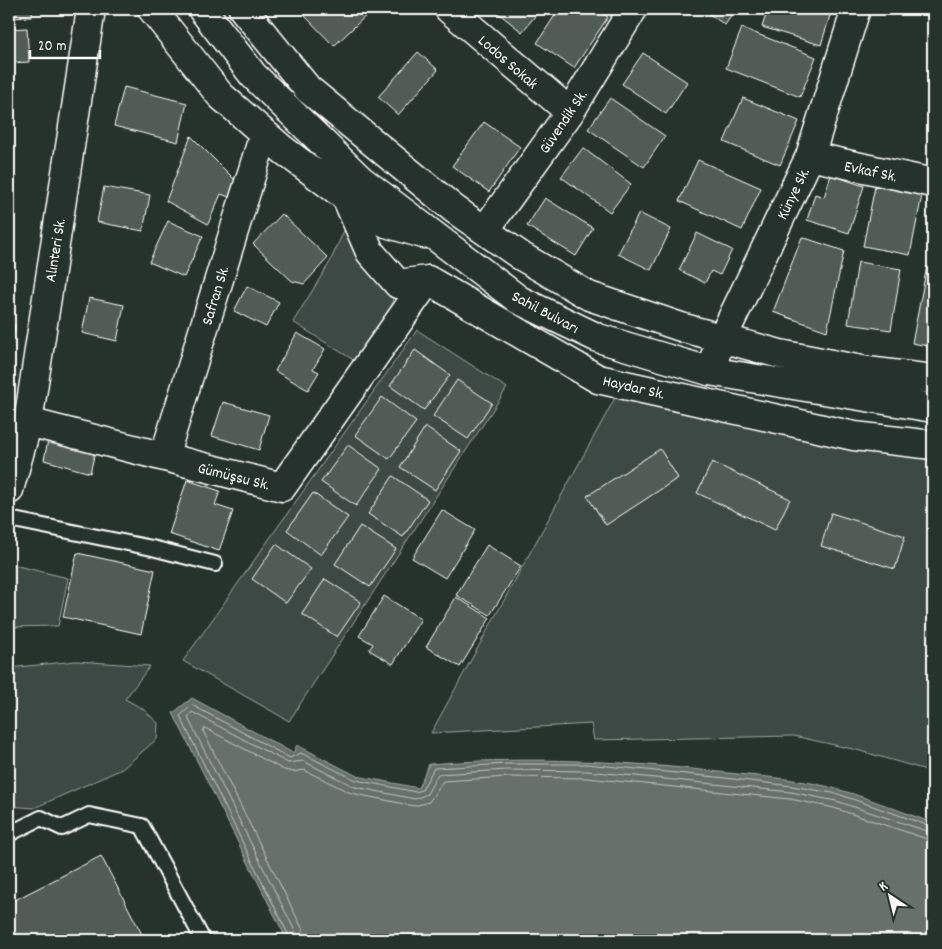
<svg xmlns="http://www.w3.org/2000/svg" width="942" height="949" viewBox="0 0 942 949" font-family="Dekko,sans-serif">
<rect width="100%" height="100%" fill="#26332d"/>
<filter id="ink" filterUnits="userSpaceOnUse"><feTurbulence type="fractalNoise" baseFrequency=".02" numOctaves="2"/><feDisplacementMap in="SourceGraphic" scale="10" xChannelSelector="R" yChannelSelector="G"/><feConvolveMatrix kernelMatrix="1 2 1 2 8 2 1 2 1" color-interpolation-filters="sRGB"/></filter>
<g filter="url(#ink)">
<path fill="#3e4944" stroke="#9ea4a2" d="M346,226L393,298L391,311L355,361L293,322L330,262Z
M417,330L507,388L289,721L183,661Z
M615,398L846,448L933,460V772L857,750L794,736L594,740L591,724L431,733Z
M9,564L68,578L58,626L9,627Z
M76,661L150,666L125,699L143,709L158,723L157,739L122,769L34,808L9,806V668Z"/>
<path fill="#67706c" stroke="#a4a9a7" d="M192,698L293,753L297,745L357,776L418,788L429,764C531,756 627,761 728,773C765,777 804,779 840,790C872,799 902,812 933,823V940H287L173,713Z"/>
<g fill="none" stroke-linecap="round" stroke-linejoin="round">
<path stroke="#c2c6c4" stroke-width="1" d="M291,940L180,716L192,705L290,758L301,753L356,780L416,792L422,790L434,768L508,764H587L716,777L792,786L838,794L933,827
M297,940L296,933L188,718L192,712L288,763L303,761L355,787L415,799L427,794L438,774L508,770L587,771L791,792L836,801L933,833
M305,940L303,930L203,731L205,728L284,770L293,772L304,770L351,793L414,806L429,802L443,781L508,777L587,778L790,799L834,808L933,841"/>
</g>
<path fill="#515c57" stroke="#fff" d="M9,9H32V17L9,18Z
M312,9H373L334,46L305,16Z
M493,9H541L522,32Z
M559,9H595L608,17L574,68L537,43Z
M702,9H736L725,25Z
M768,9H832L821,45L762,27Z
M27,28L29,62L9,63V29Z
M742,28L816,57L800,97L726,68Z
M418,52L438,70L398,115L378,97Z
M643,53L687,82L666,114L622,84Z
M124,87L187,103L178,142L114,126Z
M610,98L665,136L644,167L588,129Z
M743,98L799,121L780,165L724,142Z
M484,122L520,147L489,192L452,166Z
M191,136L237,182L229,197L221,194L208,224L166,201Z
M583,148L631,184L610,212L561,177Z
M698,160L761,188L742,230L679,201Z
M831,175L864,186L849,233L807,220L815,194L824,197Z
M875,186L922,195L910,255L863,246Z
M104,187L150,195L143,231L97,222Z
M545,198L593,228L576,256L527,226Z
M639,213L671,229L651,270L618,254Z
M282,214L328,258L304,284L292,281L253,244Z
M168,221L203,236L184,277L149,262Z
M9,223H12L9,252Z
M697,233L732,250L720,275L711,271L705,283L679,270Z
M802,237L844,251L827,331L773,312Z
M858,262L901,269L891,330L848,324Z
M927,266L933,267V347L912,343Z
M247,286L279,302L266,327L234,311Z
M89,298L124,305L117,341L82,333Z
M9,324L15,325L9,364Z
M297,333L325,349L313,369L319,372L308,390L275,371Z
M415,350L450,375L424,410L390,386Z
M457,380L492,403L468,439L433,416Z
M382,397L416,422L389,459L355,435Z
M223,402L269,415L259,450L212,436Z
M425,427L461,451L435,490L400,467Z
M48,440L95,452L90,473L44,460Z
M348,445L382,469L356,506L321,482Z
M660,449L678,478L606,525L587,496Z
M712,462L790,499L775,530L697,493Z
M393,476L428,500L403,537L368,514Z
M187,480L220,491L215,505L233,511L219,551L169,534Z
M313,493L348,517L321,555L287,530Z
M442,510L475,530L445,578L412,558Z
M831,513L905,536L895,569L821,546Z
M360,526L396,549L370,587L335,564Z
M276,544L311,569L286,603L252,579Z
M487,545L521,566L490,615L456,595Z
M77,553L155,570L141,634L63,617Z
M325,579L361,602L337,637L302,614Z
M384,596L421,619L393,664L369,650L373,644L359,636Z
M456,597L490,618L460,667L426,647Z
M101,856L145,940H9V903Z"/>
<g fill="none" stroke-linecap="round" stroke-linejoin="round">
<defs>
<path id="lane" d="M9,519L152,548L215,564
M9,834L41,818L62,828L89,815L142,826L203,940"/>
<path id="street" d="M449,9L570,112
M810,156L933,183
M346,197L370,252L398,284L428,280L598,379L854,436L933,445
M485,230L570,112L633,9
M709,371L722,339L810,156L856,9
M28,422L282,487L428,280
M164,457L264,134
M9,490L28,422L91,9"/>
<path id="highway" d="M152,9L220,95L282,149L350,200L386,223L423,234
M202,9L253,75L361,180L519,300L598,338L709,371L933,408
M243,9L308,89L454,209L521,256L589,296L684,328L780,354L867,371L933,379"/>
</defs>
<use href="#lane" stroke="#fff" stroke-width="18"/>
<use href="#street" stroke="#fff" stroke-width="31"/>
<use href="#highway" stroke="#fff" stroke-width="31"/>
<use href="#lane" stroke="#26332d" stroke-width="14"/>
<use href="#street" stroke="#26332d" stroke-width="28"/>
<use href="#highway" stroke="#26332d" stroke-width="28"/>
</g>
</g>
<g text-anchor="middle" stroke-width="5" stroke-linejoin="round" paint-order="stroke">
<g font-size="16" fill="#fff" stroke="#26332d">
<text transform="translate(509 61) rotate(41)" y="6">Lodos Sokak</text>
<text transform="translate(562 121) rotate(-56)" y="6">Güvendik Sk.</text>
<text transform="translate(871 170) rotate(12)" y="6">Evkaf Sk.</text>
<text transform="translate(792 193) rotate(-64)" y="6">Künye Sk.</text>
<text transform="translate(54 250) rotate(-81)" y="6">Alınteri Sk.</text>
<text transform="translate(214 295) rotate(-73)" y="6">Safran Sk.</text>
<text transform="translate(546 311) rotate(28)" y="6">Sahil Bulvarı</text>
<text transform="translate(634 386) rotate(13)" y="6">Haydar Sk.</text>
<text transform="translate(234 475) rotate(14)" y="6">Gümüşsu Sk.</text>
</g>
</g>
<rect width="942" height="949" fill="none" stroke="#26332d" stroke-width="30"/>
<rect x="15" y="15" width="912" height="919" fill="none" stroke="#fff" stroke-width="2" filter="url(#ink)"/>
<g transform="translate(890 896) rotate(325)" stroke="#26332d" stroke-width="4" paint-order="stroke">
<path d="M0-4L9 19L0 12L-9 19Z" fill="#ffffff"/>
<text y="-8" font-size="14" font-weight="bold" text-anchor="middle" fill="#ffffff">K</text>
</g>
<path d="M30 50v8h70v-8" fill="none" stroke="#ffffff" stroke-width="2.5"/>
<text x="38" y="50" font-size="15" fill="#ffffff" stroke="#26332d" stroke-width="4" paint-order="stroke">20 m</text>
</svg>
